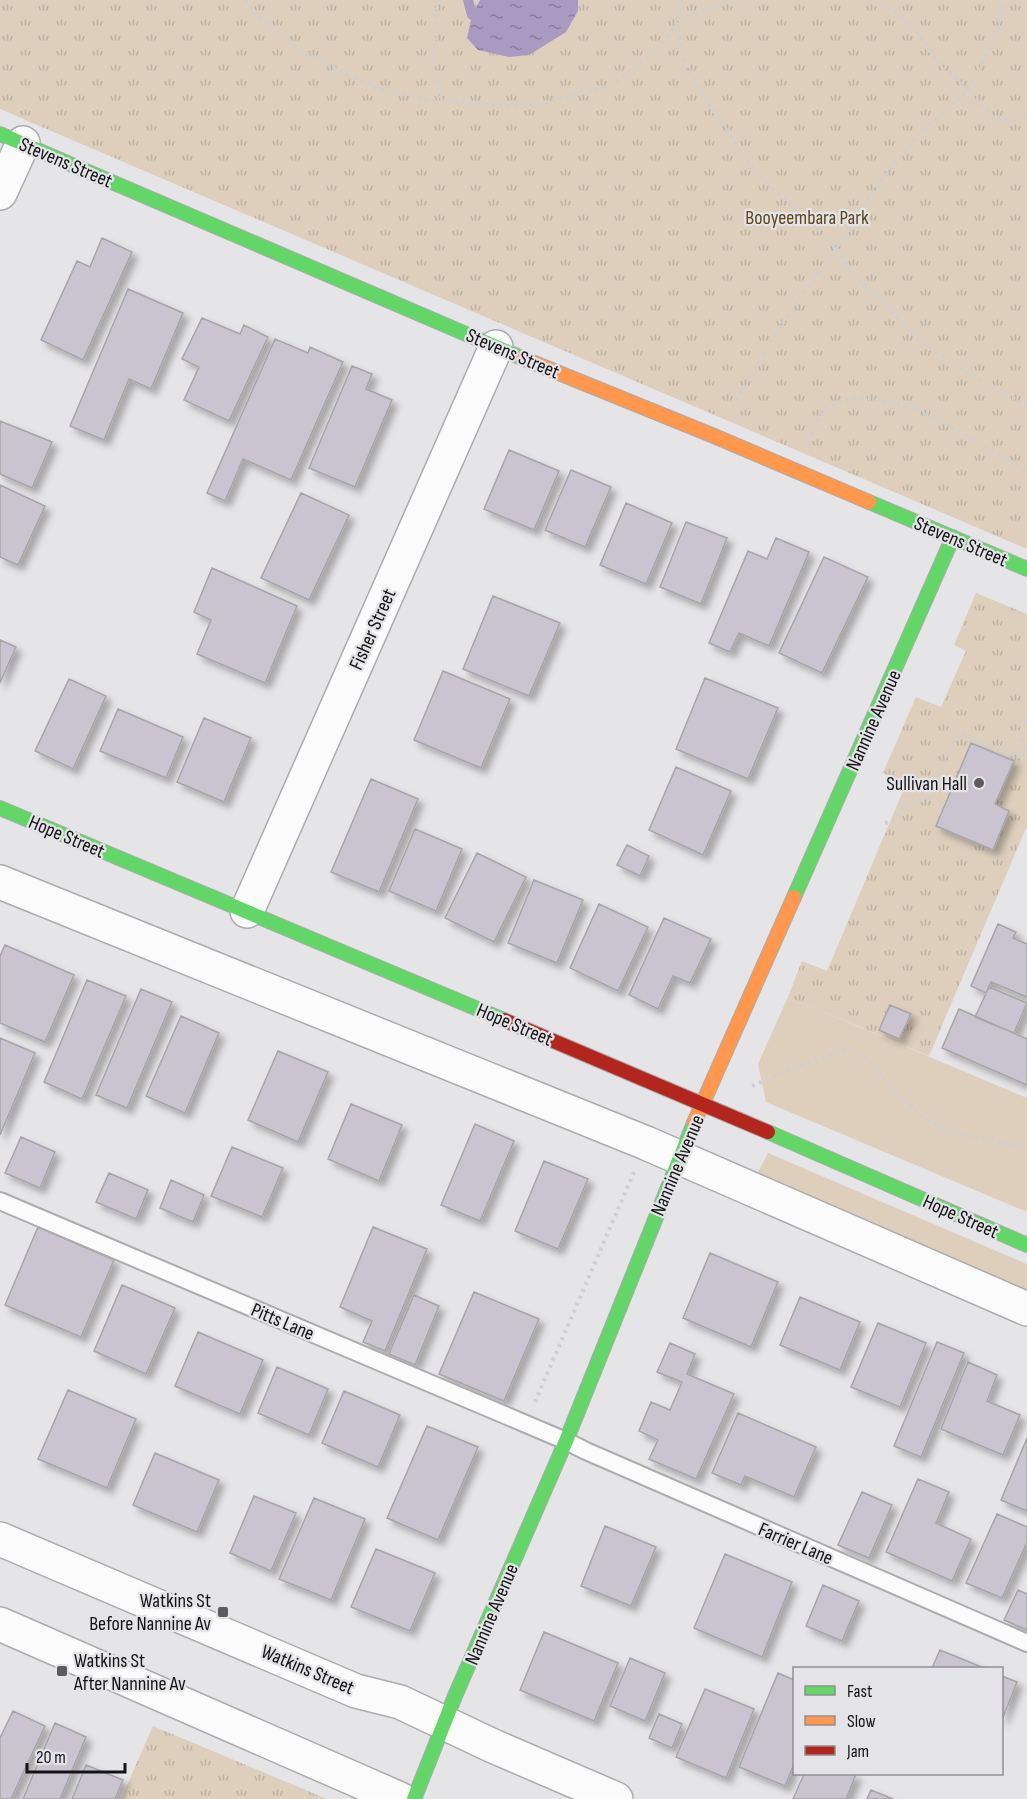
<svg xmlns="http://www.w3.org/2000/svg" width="1027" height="1799" viewBox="0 0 1027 1799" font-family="'Sofia Sans Condensed',sans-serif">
<defs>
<pattern id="park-tufts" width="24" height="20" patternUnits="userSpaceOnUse" patternTransform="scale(1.5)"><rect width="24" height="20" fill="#ddcfbc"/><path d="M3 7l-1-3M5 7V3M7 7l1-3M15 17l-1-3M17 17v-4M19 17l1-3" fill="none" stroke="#bdb1a1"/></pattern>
<pattern id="water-ripples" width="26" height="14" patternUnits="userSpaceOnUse" patternTransform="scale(1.5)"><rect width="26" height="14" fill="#aa9ac1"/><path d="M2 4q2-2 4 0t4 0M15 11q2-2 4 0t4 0" fill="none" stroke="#897c9c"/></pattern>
<filter id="shadow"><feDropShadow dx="5.5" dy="5.5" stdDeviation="3" flood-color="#0004"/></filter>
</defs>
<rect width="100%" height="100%" fill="#e5e4e6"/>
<path fill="#ddcfbc" d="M788,997L1027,1098V1212L766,1102L758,1064Z
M768,1153L1027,1264V1307L753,1182Z"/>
<path fill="url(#park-tufts)" d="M0,0H1027V549L0,109Z
M976,593L1027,614V826L929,1056L788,997L802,961L827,971L906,784L883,773L916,697L941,707L966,651L954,645Z
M153,1726L327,1799H121Z"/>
<path fill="url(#water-ripples)" d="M480,0H578V11L566,32L529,55L509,57L478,50L467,38L472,15Z"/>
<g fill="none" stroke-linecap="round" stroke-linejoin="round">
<path stroke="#aa9ac1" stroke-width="10" d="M468,0L472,15"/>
</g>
<path fill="#c9c4d0" stroke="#a6a5a7" stroke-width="1.5" filter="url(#shadow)" d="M102,238L132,252L83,360L41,340L77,261L90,267Z
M128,289L183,313L151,389L129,379L104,440L70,426Z
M202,318L240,334L244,325L268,337L229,421L184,400L199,367L182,359Z
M275,339L308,353L310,347L343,362L291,480L243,459L225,501L207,493Z
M352,366L372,374L366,389L392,400L355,487L309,468Z
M0,421L52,442L32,488L0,474Z
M509,450L559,471L534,530L484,509Z
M571,470L611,487L585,547L545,530Z
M0,485L45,506L18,565L0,557Z
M301,493L349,515L309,600L261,578Z
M626,503L672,523L646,584L600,565Z
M686,522L727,538L701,604L660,587Z
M776,538L809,552L769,646L739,633L730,652L709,643L748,551L767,559Z
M824,557L868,577L822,673L779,653Z
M212,568L297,606L265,683L197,654L211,620L194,612Z
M493,596L560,623L529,696L463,669Z
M0,640L16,647L0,683Z
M443,671L510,699L481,768L414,740Z
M705,678L778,708L748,779L676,749Z
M69,679L106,696L73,769L35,751Z
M118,709L183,737L166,778L100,751Z
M204,718L251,738L224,802L177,782Z
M971,743L1014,761L995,804L1009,811L993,850L936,826Z
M676,767L731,791L703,855L649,830Z
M371,779L418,799L379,892L331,872Z
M415,829L462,849L436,911L389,891Z
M627,845L649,856L640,876L617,865Z
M477,853L526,877L494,942L445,918Z
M534,880L583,900L557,963L508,943Z
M599,904L648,927L618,991L570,968Z
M664,918L711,939L690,983L673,976L658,1009L629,995Z
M998,924L1016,932L1013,938L1027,944V997L991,982L986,993L971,986Z
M5,945L74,975L45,1042L0,1023V956Z
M87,980L126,996L82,1099L44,1082Z
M989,987L1027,1003L1014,1033L975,1017Z
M141,989L172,1002L127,1108L96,1095Z
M890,1005L911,1014L899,1039L879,1030Z
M959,1009L1027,1039V1085L942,1048Z
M181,1016L219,1033L185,1113L146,1096Z
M0,1038L35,1053L0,1135Z
M278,1051L328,1072L298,1142L248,1120Z
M351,1104L402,1125L379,1181L328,1159Z
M475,1124L514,1141L480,1221L441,1205Z
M21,1137L55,1152L40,1188L5,1173Z
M232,1147L283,1168L262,1217L211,1196Z
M544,1161L588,1179L558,1249L515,1231Z
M109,1173L148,1190L136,1219L96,1202Z
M171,1180L204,1195L193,1222L160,1208Z
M38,1227L114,1260L81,1337L5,1305Z
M373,1227L427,1249L385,1351L363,1342L372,1321L340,1307Z
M710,1253L778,1282L751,1347L683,1318Z
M122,1285L175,1308L146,1374L94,1351Z
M474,1292L539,1319L504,1401L439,1374Z
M414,1295L439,1306L415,1365L389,1354Z
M800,1297L860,1322L840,1370L780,1345Z
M878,1323L926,1343L900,1407L851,1387Z
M198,1332L263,1360L240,1414L175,1386Z
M937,1342L964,1353L921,1457L894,1446Z
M670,1343L695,1354L687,1374L734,1394L696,1479L649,1459L658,1440L639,1431L651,1402L670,1410L682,1382L657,1372Z
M968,1362L997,1375L987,1401L1020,1415L1003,1455L941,1429Z
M277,1367L328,1389L309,1435L258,1413Z
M68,1390L136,1419L107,1488L38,1459Z
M344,1391L400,1415L378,1467L322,1443Z
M738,1413L816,1447L794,1497L745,1476L741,1485L712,1473Z
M427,1426L478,1447L438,1540L387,1518Z
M1027,1438V1511L1001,1500Z
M155,1453L219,1480L197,1532L133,1505Z
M918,1479L949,1492L936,1523L971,1539L952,1581L886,1552Z
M862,1492L892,1505L869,1558L838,1545Z
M254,1496L296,1513L271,1571L230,1553Z
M314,1498L365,1519L331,1600L279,1579Z
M997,1514L1027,1527V1542L1002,1598L966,1583Z
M605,1526L656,1547L631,1606L581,1586Z
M376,1549L435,1573L410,1631L351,1607Z
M725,1554L792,1582L762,1657L694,1628Z
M823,1585L859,1601L842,1641L806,1626Z
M1018,1590L1027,1594V1630L1004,1620Z
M544,1632L618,1663L594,1721L520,1690Z
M940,1650L984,1668H932Z
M630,1658L665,1673L645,1721L610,1706Z
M778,1673L794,1680V1764L785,1786L739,1767Z
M1002,1676L1017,1682L1002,1720Z
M705,1689L754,1709L726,1778L676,1757Z
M13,1711L45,1726L11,1799H0V1738Z
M659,1714L682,1724L672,1748L649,1738Z
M55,1723L86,1737L60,1799H23Z
M86,1765L123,1780L115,1799H72Z
M804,1774H856L846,1799H793Z
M871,1790L893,1799H867Z"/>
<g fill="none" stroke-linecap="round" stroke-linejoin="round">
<defs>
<path id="lane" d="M0,1201L566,1441L586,1451L1027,1643"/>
<path id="street" d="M0,193L23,143
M0,882L646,1143L1027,1309
M247,911L496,347
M0,1539L356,1691L400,1702L493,1746L616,1799
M0,1624L400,1799"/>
<path id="fast" d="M0,134L522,358
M869,502L1027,569
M0,808L504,1020
M794,897L953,537
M768,1132L1027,1245
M414,1799L455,1696L566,1441L694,1123"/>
<path id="slow" d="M522,358L714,436L869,502
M694,1123L794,897"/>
<path id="jam" d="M504,1020L768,1132"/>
</defs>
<use href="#lane" stroke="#acabad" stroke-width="20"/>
<use href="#street" stroke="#acabad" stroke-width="36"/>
<use href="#fast" stroke="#acabad" stroke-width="16"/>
<use href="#slow" stroke="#acabad" stroke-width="16"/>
<use href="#jam" stroke="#acabad" stroke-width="16"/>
<path stroke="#cfcfd0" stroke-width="4" stroke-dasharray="3 4.5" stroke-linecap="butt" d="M245,0L263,21L274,28L295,47L343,73L384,90L427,100H442L509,106L541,103L601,89L618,81L658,48L676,26L690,16L723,3L740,0
M439,0L435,17L436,42L431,59L442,100
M681,0L676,26L686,65L704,96L752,168L837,248L852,275L881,300L916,338L965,371L1027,406
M875,0L895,11L916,31L938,62L968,90L993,117L1013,120L1027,113
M732,407L779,328L837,248L875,188L919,134L968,90L996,35L1004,0
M808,442L814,428L825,409L845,399L870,398L919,409L1027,471
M1027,720L1023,723L1019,728L1021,739L1027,751
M885,823L896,820L903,806L928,798L954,737L964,735L1023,758L1027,751
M752,1086L796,1067L847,1049L855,1051L863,1056L900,1096L921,1115L943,1130L1027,1148
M535,1402L634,1172"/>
<use href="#lane" stroke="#fbfbfb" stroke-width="16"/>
<use href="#street" stroke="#fbfbfb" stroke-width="33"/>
<use href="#fast" stroke="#63d668" stroke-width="14"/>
<use href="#slow" stroke="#ff974d" stroke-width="14"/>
<use href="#jam" stroke="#b3261e" stroke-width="14"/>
</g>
<g fill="#5c5c5e" stroke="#e4e3e7" stroke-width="2">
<circle cx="979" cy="783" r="6"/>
<rect x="217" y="1606" width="12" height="12" rx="3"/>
<rect x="56" y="1665" width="12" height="12" rx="3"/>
</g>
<g text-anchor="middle" stroke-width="4.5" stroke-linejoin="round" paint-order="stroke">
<g font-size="20" fill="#131214" stroke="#e4e3e7">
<text transform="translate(66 162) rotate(23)" y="7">Stevens Street</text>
<text transform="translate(513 353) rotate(23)" y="7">Stevens Street</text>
<text transform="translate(961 541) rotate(23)" y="7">Stevens Street</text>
<text transform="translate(372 629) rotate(-66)" y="7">Fisher Street</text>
<text transform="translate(873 720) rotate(-66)" y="7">Nannine Avenue</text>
<text transform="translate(67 836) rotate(23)" y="7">Hope Street</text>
<text transform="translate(515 1024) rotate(23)" y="7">Hope Street</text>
<text transform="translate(677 1165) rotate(-67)" y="7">Nannine Avenue</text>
<text transform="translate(961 1216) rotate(24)" y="7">Hope Street</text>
<text transform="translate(283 1321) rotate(23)" y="7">Pitts Lane</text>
<text transform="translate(796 1543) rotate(23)" y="7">Farrier Lane</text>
<text transform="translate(491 1614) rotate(-67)" y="7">Nannine Avenue</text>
<text transform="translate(308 1669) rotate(23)" y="7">Watkins Street</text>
</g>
<g font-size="20" fill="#5e4418" stroke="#e4e3e7">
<text x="807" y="224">Booyeembara Park</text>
</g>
<g font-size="20" fill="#131214" stroke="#e4e3e7" text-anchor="end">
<text x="967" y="790">Sullivan Hall</text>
<text x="211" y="1607">Watkins St<tspan x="211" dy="23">Before Nannine Av</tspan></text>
<text x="74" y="1667" text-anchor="start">Watkins St<tspan x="74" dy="23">After Nannine Av</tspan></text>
</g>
</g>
<rect x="793" y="1667" width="210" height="108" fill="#e4e3e7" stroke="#908f93" stroke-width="1.5"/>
<rect x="805" y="1686" width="30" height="9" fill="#63d668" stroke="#908f93" stroke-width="1.5"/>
<text x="847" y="1697" font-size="18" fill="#131214">Fast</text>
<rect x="805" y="1716" width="30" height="9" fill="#ff974d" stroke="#908f93" stroke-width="1.5"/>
<text x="847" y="1727" font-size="18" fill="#131214">Slow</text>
<rect x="805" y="1746" width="30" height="9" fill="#b3261e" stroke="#908f93" stroke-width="1.5"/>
<text x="847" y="1757" font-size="18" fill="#131214">Jam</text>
<path d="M27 1763v9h98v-9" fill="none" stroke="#131214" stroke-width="3"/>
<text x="36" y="1763" font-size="18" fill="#131214" stroke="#e4e3e7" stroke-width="4.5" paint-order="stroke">20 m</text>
</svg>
